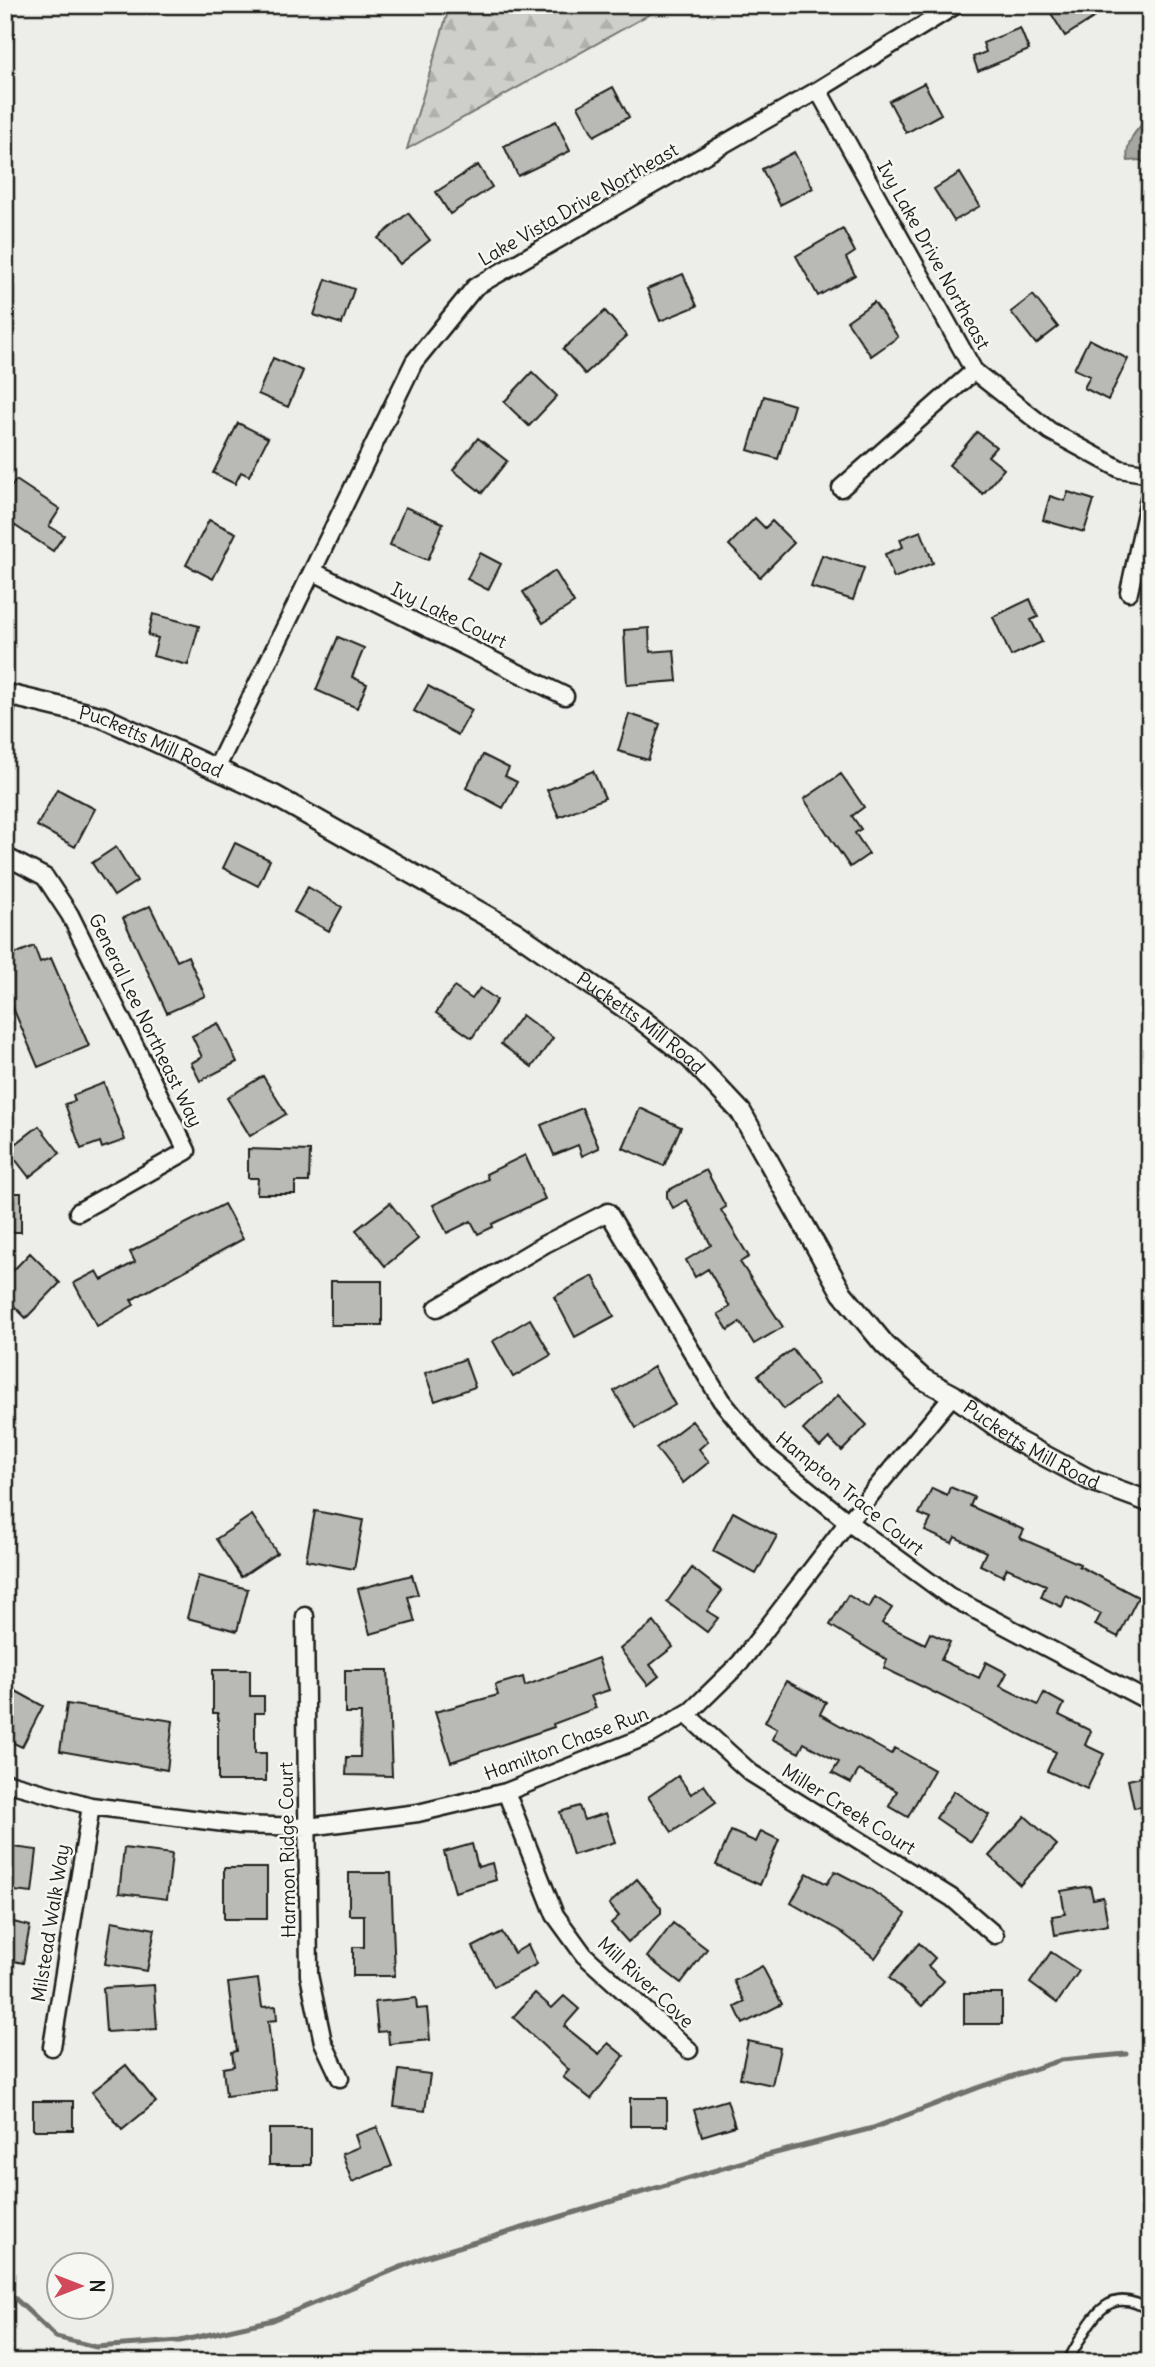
<svg xmlns="http://www.w3.org/2000/svg" width="1155" height="2367" viewBox="0 0 1155 2367" font-family="Delius,sans-serif">
<defs>
<pattern id="forest-firs" width="22" height="20" patternUnits="userSpaceOnUse" patternTransform="scale(1.75)"><rect width="22" height="20" fill="#cececb"/><path d="M5 1l3.5 6h-7zM16 11l3.5 6h-7z" fill="#b0b0ae"/></pattern>
<pattern id="water-ripples" width="26" height="14" patternUnits="userSpaceOnUse" patternTransform="scale(1.75)"><rect width="26" height="14" fill="#a6a6a3"/><path d="M2 4q2-2 4 0t4 0M15 11q2-2 4 0t4 0" fill="none" stroke="#868684"/></pattern>
</defs>
<rect width="100%" height="100%" fill="#edede9"/>
<filter id="ink" filterUnits="userSpaceOnUse"><feTurbulence type="fractalNoise" baseFrequency=".0143" numOctaves="2"/><feDisplacementMap in="SourceGraphic" scale="14" xChannelSelector="R" yChannelSelector="G"/><feConvolveMatrix kernelMatrix="1 2 1 2 8 2 1 2 1" color-interpolation-filters="sRGB"/></filter>
<g filter="url(#ink)">
<path fill="url(#forest-firs)" stroke="#757574" stroke-width="2" d="M450,5H666L407,149Z"/>
<path fill="url(#water-ripples)" stroke="#6f6f6d" stroke-width="2" d="M1150,116V168L1140,160L1128,161C1124,142 1137,129 1150,116Z"/>
<g fill="none" stroke-linecap="round" stroke-linejoin="round">
<path stroke="#6f6f6d" stroke-width="5" d="M5,2289L56,2337L96,2347L180,2341L273,2320L425,2257L760,2157L873,2128L980,2087L1061,2060L1126,2054"/>
</g>
<path fill="#b9b9b6" stroke="#1c1c1c" stroke-width="2" d="M1046,5H1092L1098,15L1065,36Z
M1020,28L1029,50L978,71L973,57L986,52L983,43Z
M924,83L941,114L906,133L889,101Z
M613,87L629,117L594,136L578,106Z
M556,121L570,151L518,176L504,146Z
M794,152L813,188L780,205L762,169Z
M478,165L492,187L450,214L436,192Z
M960,173L980,206L954,221L934,189Z
M408,213L430,240L400,264L378,238Z
M843,229L855,252L846,258L855,275L818,296L796,256Z
M683,274L697,306L660,321L647,289Z
M326,279L354,289L342,324L314,315Z
M1033,295L1058,327L1036,344L1011,312Z
M874,302L898,337L871,356L847,321Z
M605,311L627,336L585,374L563,349Z
M1089,339L1128,359L1108,400L1084,388L1090,376L1074,369Z
M273,358L303,371L288,407L258,394Z
M532,372L557,396L529,426L504,402Z
M764,396L794,405L778,459L748,450Z
M238,423L268,438L249,476L241,472L235,484L213,473Z
M977,432L996,447L988,456L1004,469L983,494L949,465Z
M478,438L507,461L482,493L453,470Z
M16,480L60,509L49,526L64,535L53,551L5,519V483L11,487Z
M1068,492L1094,500L1084,532L1043,520L1050,496L1065,501Z
M405,507L443,523L428,560L390,545Z
M755,518L765,528L772,521L794,543L760,577L729,545Z
M209,520L236,533L213,579L186,565Z
M921,531L933,563L894,578L885,554L903,547L900,539Z
M480,553L501,564L488,590L467,579Z
M822,555L864,568L853,600L811,587Z
M555,571L574,603L543,623L523,592Z
M1030,599L1038,617L1031,620L1042,642L1011,656L993,617Z
M153,614L199,626L188,665L153,656L158,638L148,635Z
M649,628L650,652L674,650L677,681L627,685L624,630Z
M338,637L364,648L352,677L367,684L357,708L316,690Z
M428,686L472,710L458,735L414,711Z
M629,714L660,724L648,760L618,751Z
M483,755L509,768L505,776L517,782L503,808L466,788Z
M593,771L605,798L559,817L547,790Z
M841,774L864,807L852,816L861,829L855,833L869,854L850,867L804,799Z
M57,789L95,809L75,847L37,826Z
M235,843L270,860L258,886L223,868Z
M116,847L137,881L114,896L92,863Z
M308,887L342,907L329,931L294,912Z
M150,906L177,961L188,956L205,996L167,1013L123,918Z
M34,946L40,962L51,958L89,1046L38,1067L11,1003L5,1006V958Z
M454,987L472,999L480,988L497,1000L472,1038L436,1013Z
M522,1015L553,1038L532,1067L501,1044Z
M218,1023L237,1062L200,1081L191,1063L202,1057L192,1036Z
M263,1076L286,1114L250,1136L227,1098Z
M104,1083L125,1140L102,1148L100,1142L81,1149L65,1104L75,1101L73,1095Z
M582,1108L599,1148L582,1156L578,1145L554,1155L541,1125Z
M640,1108L681,1127L664,1166L623,1148Z
M39,1126L60,1153L29,1177L8,1150Z
M248,1149L310,1151L309,1182H295V1194H257L258,1178H248Z
M525,1155L545,1199L492,1224L493,1227L478,1234L471,1221L447,1233L433,1205L488,1179L486,1174Z
M706,1170L726,1207L721,1210L749,1257L740,1262L783,1327L754,1344L740,1322L728,1330L718,1314L730,1307L708,1269L695,1277L686,1260L711,1245L687,1200L673,1208L667,1197V1191Z
M5,1193H21V1232H5Z
M390,1203L418,1239L385,1266L356,1230Z
M224,1204L243,1239L131,1300L134,1305L97,1326L74,1283L97,1271L102,1280L135,1262L130,1252Z
M30,1253L60,1283L26,1318L5,1297V1279Z
M593,1276L614,1316L575,1337L554,1297Z
M331,1281H382V1325H331Z
M530,1319L551,1355L513,1377L493,1341Z
M793,1349L818,1384L784,1409L758,1375Z
M465,1359L475,1387L435,1401L425,1373Z
M654,1367L675,1405L636,1428L614,1391Z
M838,1395L867,1425L842,1451L829,1438L820,1447L803,1430Z
M692,1421L708,1441L699,1449L709,1462L683,1483L656,1448Z
M950,1487L974,1497L970,1506L1024,1530L1020,1538L1080,1564L1079,1566L1138,1597L1118,1637L1095,1625L1101,1614L1066,1596L1062,1607L1041,1597L1046,1585L1007,1568L1003,1576L980,1565L986,1552L955,1537L952,1543L925,1531L931,1519L919,1514L932,1488L947,1495Z
M315,1511L363,1520L354,1569L306,1560Z
M733,1512L777,1536L756,1574L713,1551Z
M252,1515L277,1553L241,1577L216,1539Z
M692,1568L722,1591L707,1611L718,1618L707,1632L667,1602Z
M412,1575L418,1594L408,1597L415,1622L370,1634L358,1589Z
M198,1576L248,1589L237,1631L187,1618Z
M848,1595L869,1608L875,1597L892,1608L882,1623L925,1644L930,1633L950,1642L941,1660L979,1678L986,1662L1007,1673L1000,1686L1038,1705L1044,1693L1064,1704L1059,1715L1091,1731L1085,1745L1104,1754L1087,1789L1047,1771L1056,1752L884,1668L887,1660L830,1625Z
M654,1622L673,1647L650,1665L659,1676L648,1685L620,1649Z
M598,1658L609,1690L591,1696L596,1708L553,1724L554,1727L451,1762L435,1712L498,1695L495,1685L523,1677L525,1686Z
M213,1670H250V1696H264V1713H255V1753H266V1781H218V1713H213Z
M345,1670H388L392,1776L346,1775L347,1757H360L361,1713H345Z
M786,1681L826,1702L820,1714L891,1754L895,1748L934,1770L908,1817L889,1806L897,1791L859,1770L851,1783L832,1773L839,1762L804,1743L799,1753L772,1739L777,1729L765,1722Z
M5,1685L43,1706L22,1747L5,1739Z
M67,1704L173,1721L167,1770L60,1751Z
M1150,1775V1805L1134,1808L1128,1780Z
M678,1776L691,1794L704,1785L716,1802L672,1832L648,1797Z
M954,1791L989,1815L971,1842L936,1818Z
M579,1806L584,1820L606,1813L615,1842L573,1855L560,1812Z
M1025,1816L1057,1845L1020,1885L989,1856Z
M731,1831L756,1842L761,1831L779,1840L760,1885L716,1865Z
M472,1844L478,1867L492,1863L496,1880L455,1892L444,1852Z
M5,1846L37,1850L32,1893L5,1890Z
M124,1848L172,1854L167,1899L119,1893Z
M224,1868H267V1919H224Z
M835,1871L870,1889L906,1914L875,1958L840,1931L791,1903L807,1873L827,1884Z
M349,1873H391L395,1976H353V1947H364V1915H349Z
M637,1879L661,1908V1913L628,1942L611,1923L619,1916L609,1904Z
M1090,1886L1093,1899L1103,1897L1108,1925L1055,1935L1052,1916L1065,1914L1061,1891Z
M5,1920L30,1926L23,1963L5,1959Z
M112,1921L155,1929L147,1971L105,1964Z
M673,1923L707,1949L681,1983L647,1957Z
M502,1932L514,1953L528,1945L537,1964L494,1987L473,1947Z
M919,1943L935,1958L928,1966L944,1981L922,2006L889,1978Z
M1051,1952L1079,1971L1057,2003L1030,1983Z
M762,1966L782,2004L743,2024L735,2007L745,2002L734,1981Z
M258,1979L262,2007L276,2006L277,2020L268,2021L276,2090L226,2096L223,2068L234,2066L232,2052L237,2051L228,1983Z
M154,1985L157,2029L106,2032L103,1988Z
M535,1993L552,2008L564,1996L579,2009L564,2026L599,2054L608,2043L624,2056L591,2099L563,2077L569,2070L513,2017Z
M964,1993H1002V2024H964Z
M416,1998L417,2009L427,2008L430,2040L389,2044L388,2031L378,2032L375,2002Z
M748,2041L780,2048L772,2085L740,2078Z
M126,2065L156,2102L122,2130L92,2092Z
M399,2070L430,2074L425,2111L394,2107Z
M630,2098H667V2126H630Z
M727,2100L735,2126L702,2136L694,2110Z
M33,2101H73V2130H33Z
M377,2127L392,2166L352,2182L342,2154L359,2147L355,2135Z
M269,2129H311V2165H269Z"/>
<g fill="none" stroke-linecap="round" stroke-linejoin="round">
<defs>
<path id="service" d="M1067,2362C1088,2328 1104,2279 1150,2311"/>
<path id="minor" d="M818,90L974,371L1050,431L1120,469L1150,474
M841,488L974,371
M314,572L565,696
M1129,592L1150,494
M5,712L9,695
M217,767L414,362L475,287L818,90L956,5
M5,856L45,877L70,915L187,1151L78,1212
M437,1308L545,1244L608,1212L721,1400L766,1455L848,1522L949,1596L1148,1701
M305,1616L309,1975L323,2042L340,2078
M686,1714L751,1773L952,1898L995,1935
M5,1782L91,1806L240,1825L308,1827L418,1813L506,1792L650,1735L691,1711L740,1663L848,1522L953,1395
M506,1792L555,1915L584,1955L689,2050
M52,2047L91,1806"/>
<g id="tertiary">
<path id="s1" d="M5,694L102,717L275,796L515,932L641,1019L690,1058L741,1112L842,1293L885,1345L923,1379L953,1395L1017,1441L1090,1480L1150,1502"/>
</g>
</defs>
<use href="#service" stroke="#1c1c1c" stroke-width="13"/>
<use href="#minor" stroke="#1c1c1c" stroke-width="21"/>
<use href="#tertiary" stroke="#1c1c1c" stroke-width="24"/>
<use href="#service" stroke="#f6f6f2" stroke-width="8"/>
<use href="#minor" stroke="#f6f6f2" stroke-width="16"/>
<use href="#tertiary" stroke="#f6f6f2" stroke-width="19"/>
</g>
</g>
<g text-anchor="middle" stroke-width="5" stroke-linejoin="round" paint-order="stroke">
<g font-size="19" fill="#1c1c1c" stroke="#f6f6f2">
<text transform="translate(578 204) rotate(-30)" y="7">Lake Vista Drive Northeast</text>
<text transform="translate(934 255) rotate(61)" y="7">Ivy Lake Drive Northeast</text>
<text transform="translate(449 615) rotate(26)" y="7">Ivy Lake Court</text>
<text dy="7" stroke="none"><textPath href="#s1" startOffset="154">Pucketts Mill Road</textPath></text>
<text transform="translate(146 1020) rotate(64)" y="7">General Lee Northeast Way</text>
<text dy="7" stroke="none"><textPath href="#s1" startOffset="721">Pucketts Mill Road</textPath></text>
<text dy="7" stroke="none"><textPath href="#s1" startOffset="1309">Pucketts Mill Road</textPath></text>
<text transform="translate(850 1493) rotate(39)" y="7">Hampton Trace Court</text>
<text transform="translate(566 1743) rotate(-21)" y="7">Hamilton Chase Run</text>
<text transform="translate(849 1809) rotate(32)" y="7">Miller Creek Court</text>
<text transform="translate(287 1850) rotate(-91)" y="7">Harmon Ridge Court</text>
<text transform="translate(50 1923) rotate(-81)" y="7">Milstead Walk Way</text>
<text transform="translate(646 1982) rotate(43)" y="7">Mill River Cove</text>
</g>
</g>
<rect width="1155" height="2367" fill="none" stroke="#f6f6f2" stroke-width="28"/>
<rect x="14" y="14" width="1127" height="2339" fill="none" stroke="#1c1c1c" stroke-width="2.5" filter="url(#ink)"/>
<g transform="translate(80 2286) rotate(90)"><circle r="33" fill="#f6f6f2" stroke="#9f9f9c" stroke-width="2"/>
<path d="M0-5L12 26L0 18L-12 26Z" fill="#d1495b"/>
<text y="-10" font-size="19" font-weight="bold" text-anchor="middle" fill="#1c1c1c">N</text>
</g>
</svg>
